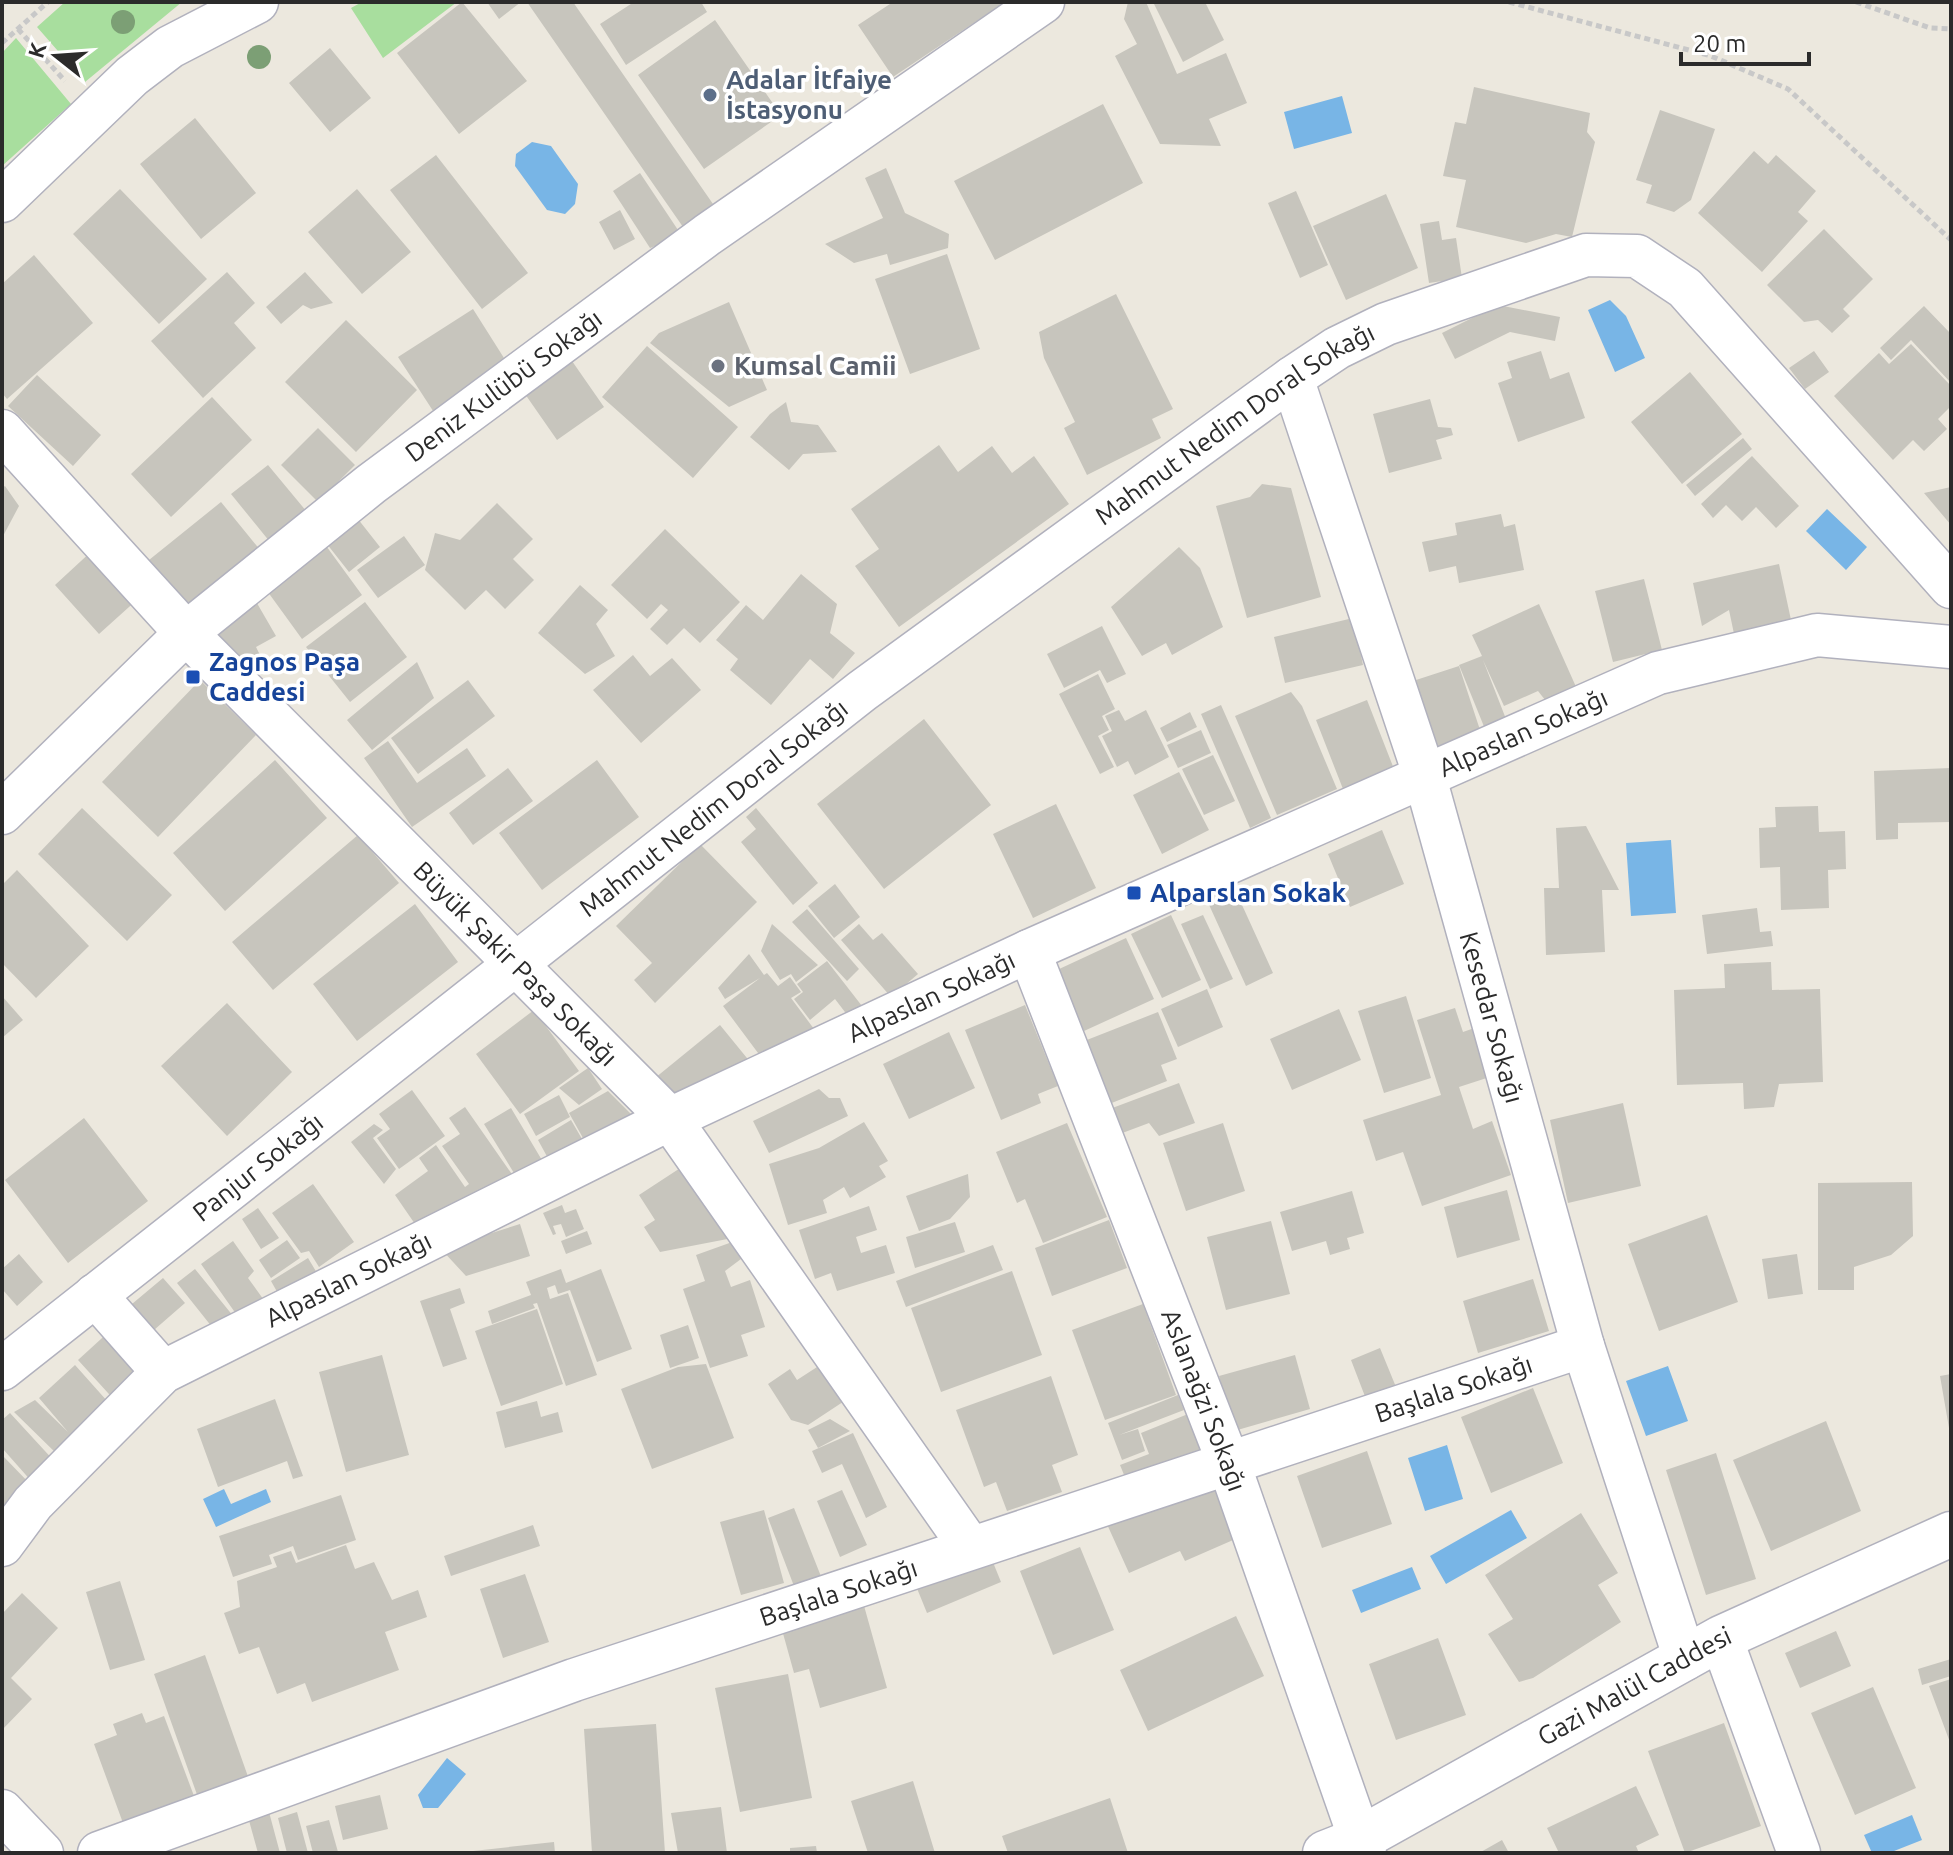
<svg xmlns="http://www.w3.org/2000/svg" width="1953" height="1855" viewBox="0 0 1953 1855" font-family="Ubuntu,sans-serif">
<rect width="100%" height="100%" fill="#ece8de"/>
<path fill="#a8de9e" d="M65,2H182L85,82L37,27Z
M362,2H457L383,58L351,8Z
M16,38L71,104L2,166V53Z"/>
<path fill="#78b5e6" d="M1342,96L1352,133L1294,149L1284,112Z
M532,142L551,146L578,184L575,204L565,214L547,210L515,166L516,154Z
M1610,300L1626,316L1645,358L1615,372L1588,310Z
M1827,509L1867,547L1846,570L1806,531Z
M1671,840L1676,913L1631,916L1626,843Z
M1668,1366L1688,1421L1646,1436L1626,1381Z
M1447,1445L1463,1499L1425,1511L1408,1458Z
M224,1489L231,1504L266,1489L271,1502L216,1527L203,1499Z
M1511,1510L1527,1538L1446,1584L1430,1556Z
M1412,1567L1421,1589L1361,1613L1352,1590Z
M447,1758L466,1774L438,1808H423L418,1795Z
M1912,1815L1922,1840L1889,1853H1872L1864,1835Z"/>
<path fill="#c7c5bd" d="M462,2L527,81L459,134L397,53Z
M487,2H521L499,19Z
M527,2H573L713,204L683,227Z
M634,2H701L707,12L626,65L600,24Z
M893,2H1005L893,77L858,25Z
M1128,2H1146L1177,74L1226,53L1247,103L1209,119L1221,146L1160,144L1115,56L1137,44L1124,19Z
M1153,2H1205L1224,40L1183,62Z
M715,20L781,115L704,169L638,75Z
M330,48L371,98L330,132L289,83Z
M1474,87L1590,113L1587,132L1595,142L1572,237L1556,234L1526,243L1456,227L1466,180L1443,176L1455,122L1466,124Z
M1103,104L1143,183L995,260L954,181Z
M1660,110L1715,129L1691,200L1674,212L1646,203L1652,185L1636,180Z
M195,118L256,193L201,239L140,164Z
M1754,151L1768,164L1776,155L1816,191L1798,212L1808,221L1762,272L1698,213Z
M436,155L528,273L482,309L390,190Z
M886,168L905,213L949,234L948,248L890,265L887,254L854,263L825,244L883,218L865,178Z
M640,173L682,236L650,248L613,191Z
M120,189L207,279L159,324L73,234Z
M357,189L411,252L362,294L308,232Z
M1296,191L1328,265L1300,278L1268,203Z
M1386,194L1418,268L1346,300L1313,226Z
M620,210L635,239L614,250L599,222Z
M1439,221L1442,240L1456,238L1462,278L1429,283L1420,224Z
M1824,229L1873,279L1843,309L1850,316L1832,333L1818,320L1804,322L1767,285Z
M947,254L980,349L910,374L875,279Z
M34,255L93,323L7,399L2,393V284Z
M227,272L255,303L234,323L256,348L203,398L151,341Z
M305,272L333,303L311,309L303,305L281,324L266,307Z
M1116,294L1173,409L1152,419L1161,438L1087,475L1064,428L1075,422L1044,358L1039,332Z
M729,302L767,390L729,407L650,343L659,333Z
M1498,305L1560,317L1555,341L1510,332L1455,359L1442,333Z
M1924,306L1951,334V383L1911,340L1891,360L1880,348Z
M473,309L511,369L437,417L398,357Z
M346,320L417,390L356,452L285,382Z
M1911,344L1951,386V406L1938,419L1947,429L1924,451L1913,440L1893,460L1834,396L1879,353L1889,364Z
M647,346L738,427L693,478L602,397Z
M1541,351L1550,379L1569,372L1585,418L1518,442L1498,383L1512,378L1507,362Z
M1814,351L1829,372L1805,389L1789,368Z
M572,361L604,407L557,440L525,394Z
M1690,372L1742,434L1682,484L1631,422Z
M37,375L101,435L73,466L8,406Z
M212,397L252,440L171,517L131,474Z
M1430,399L1438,427L1451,428L1453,435L1436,440L1442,459L1389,473L1373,414Z
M786,402L791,422L818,425L837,452L803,454L789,470L750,437L770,414Z
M318,428L355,465L318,502L281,465Z
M1743,438L1752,449L1695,496L1686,485Z
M939,445L958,472L992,446L1012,473L1034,456L1069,504L899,627L855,566L879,549L851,509Z
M1752,456L1799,506L1776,528L1756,507L1742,521L1726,505L1713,518L1701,504Z
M268,465L307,512L270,542L231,494Z
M1262,484L1291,488L1321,597L1247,618L1216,506L1250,497Z
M5,486L19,506L2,538V488Z
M1951,487V525L1924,493Z
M221,502L261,551L189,609L149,560Z
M497,503L533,539L513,559L534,580L505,609L486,590L465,610L425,570L435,533L460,540Z
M354,514L380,547L349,572L323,539Z
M1501,514L1504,527L1515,524L1524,570L1459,583L1456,566L1429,572L1422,542L1457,535L1455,523Z
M665,529L740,602L700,643L684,628L667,645L650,629L668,610L661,604L647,619L611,585Z
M404,536L425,565L378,598L357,570Z
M324,543L362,595L302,639L265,588Z
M1179,547L1200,568L1223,627L1172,655L1166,643L1142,656L1111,607Z
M94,549L139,598L99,634L55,585Z
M1779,564L1791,620L1744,631L1747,645L1737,648L1729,610L1702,626L1693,583Z
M801,574L837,604L830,633L855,653L833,679L810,659L771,705L730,670L738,659L716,640L746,605L763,620Z
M1644,579L1662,650L1613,662L1595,591Z
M580,585L608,610L596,624L615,656L585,674L538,633Z
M254,598L276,636L256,647L262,659L238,672L211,623Z
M365,602L407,657L350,702L306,647Z
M1539,604L1581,698L1553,710L1538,691L1504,706L1483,660L1506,719L1485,729L1459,665L1482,656L1472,635Z
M1353,618L1363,665L1285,683L1274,637Z
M1102,626L1126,674L1107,683L1100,670L1064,688L1047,654Z
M633,655L650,676L672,658L701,690L641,743L593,690Z
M417,662L434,698L372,750L347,720Z
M1459,666L1481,733L1437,747L1416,680Z
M1098,674L1115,709L1102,716L1109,730L1098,736L1114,767L1100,774L1059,694Z
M200,680L256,735L158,837L102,782Z
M468,680L495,716L418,774L391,738Z
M1291,692L1302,706L1337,789L1277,815L1235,716Z
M1367,700L1394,769L1343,789L1316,720Z
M1221,705L1271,818L1250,828L1201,714Z
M1119,710L1125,721L1146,710L1169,757L1135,775L1128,761L1117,767L1102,736L1112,731L1105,716Z
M1190,712L1197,727L1167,742L1160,728Z
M924,719L991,805L884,889L817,804Z
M1201,730L1211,753L1178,768L1167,745Z
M388,741L417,783L467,748L486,776L412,827L364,758Z
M1213,755L1235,801L1204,815L1182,769Z
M275,760L327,818L225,911L173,853Z
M597,760L639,817L542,890L499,833Z
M508,768L533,801L473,845L449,813Z
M1951,768V822L1898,823V839L1876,840L1874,771Z
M1179,772L1209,830L1162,854L1133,795Z
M1056,804L1096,888L1033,918L993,834Z
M1818,806L1819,832L1845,831L1846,869L1828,870L1829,908L1781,910L1780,867L1760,868L1759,828L1776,827L1775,807Z
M82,808L172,895L127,941L38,854Z
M756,808L818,883L793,905L741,842L756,829L746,817Z
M1586,826L1619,890H1602L1605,952L1546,955L1544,888H1559L1556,828Z
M1382,830L1404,884L1350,907L1328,854Z
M358,835L399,883L273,990L232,942Z
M700,844L757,902L655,1003L634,980L652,963L616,926Z
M17,870L89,946L36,998L2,963V885Z
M1232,883L1273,973L1246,986L1205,896Z
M835,884L860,917L834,938L808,906Z
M415,904L458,962L357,1041L313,984Z
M1757,908L1760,932L1771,931L1773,946L1707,954L1702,915Z
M807,909L859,969L847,981L792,922Z
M1171,915L1201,980L1162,998L1131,934Z
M1203,915L1233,979L1210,989L1181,924Z
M772,924L818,965L796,982L791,974L780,980L761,951Z
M859,924L873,940L882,933L918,974L891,997L841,940Z
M1126,938L1154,999L1084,1031L1057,970Z
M749,954L764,975L767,973L778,986L790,977L801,992L791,998L817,1033L770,1069L723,1006L760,978L725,999L718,988Z
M827,961L862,1006L848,1016L835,999L810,1020L794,999L803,992L797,984Z
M1771,962L1772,990L1820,989L1823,1082L1779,1084L1774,1107L1744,1109L1743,1083L1677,1085L1674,990L1725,988L1724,964Z
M1207,989L1223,1027L1178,1047L1161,1009Z
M2,996L23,1020L2,1038Z
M1406,996L1431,1078L1384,1093L1358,1011Z
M227,1003L292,1072L227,1136L161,1066Z
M1025,1005L1058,1086L1038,1094L1041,1103L1001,1120L965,1030Z
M1455,1008L1463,1032L1483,1025L1499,1074L1459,1087L1473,1129L1492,1121L1511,1175L1422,1206L1403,1152L1376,1161L1363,1120L1441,1095L1417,1020Z
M1339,1009L1361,1060L1292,1090L1270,1039Z
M534,1010L579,1071L520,1114L476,1054Z
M1158,1012L1177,1059L1161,1065L1167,1081L1094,1110L1069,1047Z
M720,1025L751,1063L682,1110L655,1078Z
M949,1032L975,1088L909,1119L883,1064Z
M588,1068L602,1089L579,1105L559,1088Z
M1179,1083L1195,1123L1159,1136L1149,1123L1109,1138L1099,1113Z
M819,1089L829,1098H840L848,1116L769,1153L753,1121Z
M412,1090L445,1136L399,1169L377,1138L390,1129L379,1114Z
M608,1091L637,1120L588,1147L569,1113Z
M559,1095L570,1117L536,1136L524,1114Z
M1623,1103L1641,1186L1568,1203L1550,1120Z
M465,1107L516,1180L426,1240L395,1195L428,1171L419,1158L436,1145L465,1187L469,1184L442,1146L460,1134L449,1118Z
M511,1108L546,1167L520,1183L484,1124Z
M84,1118L148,1201L68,1263L5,1180Z
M571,1120L589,1151L555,1171L538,1140Z
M864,1122L888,1161L879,1166L886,1177L850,1198L844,1187L823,1200L827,1213L788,1225L769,1164L819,1148Z
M1067,1123L1107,1217L1043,1243L1025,1199L1017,1203L996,1152Z
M1223,1123L1245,1191L1186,1211L1163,1143Z
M374,1124L383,1130L373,1138L396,1169L384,1184L351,1142Z
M694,1159L743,1236L660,1252L644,1227L655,1220L639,1195Z
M968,1174L970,1197L950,1219L919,1231L906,1196Z
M1912,1182L1913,1236L1891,1255L1854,1267V1290H1818V1183Z
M313,1184L354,1242L319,1267L309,1251L301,1253L272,1213Z
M1507,1190L1520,1240L1457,1258L1444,1207Z
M1352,1191L1364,1233L1347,1238L1350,1249L1330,1255L1326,1241L1292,1251L1280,1212Z
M562,1205L565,1213L576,1209L584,1229L566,1237L561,1224L553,1226L556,1234L553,1235L543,1213Z
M869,1206L877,1230L856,1237L861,1253L886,1245L895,1273L837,1291L831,1273L815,1279L799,1230Z
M258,1208L279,1238L261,1249L242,1219Z
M1707,1215L1738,1302L1659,1331L1628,1244Z
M1109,1220L1127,1268L1052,1296L1035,1248Z
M1271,1221L1290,1294L1226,1310L1207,1237Z
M955,1222L965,1252L915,1268L906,1237Z
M520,1224L530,1256L466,1276L441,1249Z
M587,1231L592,1244L566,1254L561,1241Z
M287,1240L300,1258L271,1278L259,1260Z
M233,1241L254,1271L248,1278L266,1303L241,1321L201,1264Z
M735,1241L741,1259L725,1271L731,1287L750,1280L765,1327L741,1335L748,1356L710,1368L683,1289L705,1281L696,1255Z
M993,1245L1003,1270L906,1307L896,1281Z
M19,1254L43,1282L17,1306L2,1289V1269Z
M1797,1254L1803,1294L1768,1299L1762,1259Z
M308,1258L323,1283L285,1306L271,1281Z
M195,1269L238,1322L216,1332L177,1283Z
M561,1269L566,1283L601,1269L632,1349L597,1362L570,1290L558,1294L555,1285L547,1288L550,1299L568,1293L597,1375L566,1386L537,1303L533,1304L535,1308L492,1324L488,1311L531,1295L526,1282Z
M1012,1271L1042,1355L941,1392L911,1308Z
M163,1278L185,1303L154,1330L132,1304Z
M1533,1279L1549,1331L1478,1353L1463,1301Z
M460,1288L465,1303L450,1309L467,1359L443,1367L420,1301Z
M1143,1304L1176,1395L1105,1420L1072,1330Z
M537,1309L563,1384L501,1406L475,1331Z
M688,1325L699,1358L670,1368L660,1335Z
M113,1328L153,1373L118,1404L78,1360Z
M1380,1348L1396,1387L1366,1399L1351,1360Z
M382,1355L409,1455L346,1472L319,1372Z
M1295,1355L1310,1409L1234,1431L1219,1376Z
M831,1358L855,1394L808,1425L791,1420L768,1384L790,1369L797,1380Z
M706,1364L734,1438L652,1469L621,1389L678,1367Z
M75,1365L108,1402L61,1458L14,1412L35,1400L68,1432L39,1398Z
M1951,1374V1428H1949L1940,1376Z
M1051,1376L1078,1455L1052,1465L1062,1492L1007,1511L996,1482L984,1487L956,1410Z
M1533,1388L1563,1463L1491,1493L1461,1417Z
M1178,1395L1184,1410L1119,1435L1138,1429L1145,1451L1122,1460L1108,1423Z
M275,1399L303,1476L293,1479L287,1461L218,1487L197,1429Z
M537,1401L541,1417L558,1412L563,1432L505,1448L496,1412Z
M10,1413L56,1463L33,1483L2,1448V1420Z
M1188,1414L1207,1462L1131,1492L1120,1465L1149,1454L1141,1433Z
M830,1419L850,1431L818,1448L808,1430Z
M1826,1421L1861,1511L1771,1551L1733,1460Z
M853,1433L887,1507L866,1518L842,1464L822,1473L812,1451Z
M1367,1451L1392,1524L1322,1548L1297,1476Z
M1716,1453L1756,1579L1706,1595L1666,1470Z
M2,1455L33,1487L8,1512L2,1506Z
M1214,1475L1240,1537L1185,1561L1180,1551L1129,1573L1106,1522Z
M842,1490L867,1545L840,1557L817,1501Z
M341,1495L356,1540L298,1560L293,1546L269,1555L272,1564L233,1577L219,1536Z
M794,1508L824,1584L797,1594L768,1518Z
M764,1510L784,1583L741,1595L720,1522Z
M1581,1513L1618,1573L1598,1585L1621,1622L1533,1678L1519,1682L1488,1634L1513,1619L1485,1575Z
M533,1525L540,1546L451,1576L444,1556Z
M346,1545L355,1569L374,1562L392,1600L418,1590L427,1617L385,1632L399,1670L312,1702L305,1683L277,1694L259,1647L239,1654L224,1613L240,1607L237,1581L277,1567L273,1557L291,1551L296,1563Z
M1080,1547L1114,1630L1053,1655L1020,1571Z
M988,1550L1001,1582L927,1613L914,1581Z
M525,1574L549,1642L503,1658L480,1589Z
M120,1581L145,1660L110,1670L86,1592Z
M22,1593L58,1628L11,1678L32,1699L2,1730V1614Z
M861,1595L887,1688L820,1708L809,1669L794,1673L779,1619Z
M1236,1616L1264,1676L1148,1731L1120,1670Z
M1836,1631L1851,1666L1800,1688L1785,1653Z
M1438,1638L1466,1715L1396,1740L1369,1664Z
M205,1655L251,1785L200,1803L154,1674Z
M1951,1659V1676L1922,1685L1918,1669Z
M788,1674L812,1798L740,1812L715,1688Z
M1951,1679V1745L1929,1686Z
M1873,1687L1916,1788L1855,1815L1811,1713Z
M142,1713L146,1723L164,1716L194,1796L123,1823L94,1744L117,1735L113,1724Z
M1724,1723L1761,1826L1685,1853L1648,1751Z
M656,1724L665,1853H592L584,1729Z
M913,1781L935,1853H868L851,1801Z
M1636,1786L1659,1835L1636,1846L1639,1853H1559L1547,1828Z
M380,1795L388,1829L343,1840L335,1806Z
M1110,1798L1128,1853H1008L1002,1836Z
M721,1807L727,1853H678L671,1813Z
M269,1812L280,1853H258L248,1817Z
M297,1812L308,1853H287L278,1818Z
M329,1820L338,1852L313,1853L306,1826Z
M1502,1840L1509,1853H1479Z
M554,1842L555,1853H474L473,1851Z
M816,1846L817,1853H790V1848Z"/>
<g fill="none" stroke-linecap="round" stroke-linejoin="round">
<defs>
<g id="street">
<path d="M2,201L132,76L170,47L257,2"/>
<path id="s1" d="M1292,378L1424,774L1583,1346L1685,1659"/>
<path id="s2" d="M2,431L186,633L670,1119L970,1547"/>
<path id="s3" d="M2,813L186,633L371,484L707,235L1043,2"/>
<path id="s4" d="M1029,951L1229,1464L1365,1853"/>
<path d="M95,1295L163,1372"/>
<path id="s5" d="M2,1369L862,691L1292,378L1337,348L1386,324L1586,255L1637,256L1685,288L1951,587"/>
<path id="s6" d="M2,1545L33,1503L163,1372L670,1119L1029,951L1658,673L1817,635L1951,647"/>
<path d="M1721,1638L1799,1853"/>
<path d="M2,1811L42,1853"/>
<path id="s7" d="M99,1853L574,1680L1583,1346"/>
</g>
<g id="secondary">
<path id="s8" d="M1325,1853L1358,1840L1721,1638L1951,1534"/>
</g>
</defs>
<use href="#street" stroke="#b1b1bd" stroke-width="45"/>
<use href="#secondary" stroke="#b1b1bd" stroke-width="47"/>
<path stroke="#c8c8c8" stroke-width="5" stroke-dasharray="6 4" stroke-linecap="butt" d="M1509,2L1711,56L1788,89L1951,240
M1856,2L1930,28L1951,29
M18,29L65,81
M2,43L48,2"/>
<use href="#street" stroke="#fff" stroke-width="42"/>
<use href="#secondary" stroke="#fff" stroke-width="44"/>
</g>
<g fill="#7c9f75">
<circle cx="123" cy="22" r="12"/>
<circle cx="259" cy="57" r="12"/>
</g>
<circle fill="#5c6f8a" stroke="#fff" stroke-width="3" cx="710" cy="95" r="8"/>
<circle fill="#6b7280" stroke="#fff" stroke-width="3" cx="718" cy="366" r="8"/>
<g fill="#1a4fb4" stroke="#fff" stroke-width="3">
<rect x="185" y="669" width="16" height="16" rx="4"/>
<rect x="1126" y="885" width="16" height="16" rx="4"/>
</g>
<g text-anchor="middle" stroke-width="7" stroke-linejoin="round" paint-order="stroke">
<g font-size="26" font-weight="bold" fill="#4e5e75" stroke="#fff" text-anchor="start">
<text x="726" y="89">Adalar İtfaiye<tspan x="726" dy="30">İstasyonu</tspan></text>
</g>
<g font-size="26" font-weight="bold" fill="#5b616d" stroke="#fff" text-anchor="start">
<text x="734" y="375">Kumsal Camii</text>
</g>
<g font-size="26" fill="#2b2b2b" stroke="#fff">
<text dy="9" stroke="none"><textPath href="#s3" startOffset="660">Deniz Kulübü Sokağı</textPath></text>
<text dy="9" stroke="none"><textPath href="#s5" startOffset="1554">Mahmut Nedim Doral Sokağı</textPath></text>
<text dy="9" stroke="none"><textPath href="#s6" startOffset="1740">Alpaslan Sokağı</textPath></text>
<text dy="9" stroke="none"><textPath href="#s5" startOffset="906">Mahmut Nedim Doral Sokağı</textPath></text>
<text dy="9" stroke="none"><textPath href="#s2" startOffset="740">Büyük Şakir Paşa Sokağı</textPath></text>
<text dy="9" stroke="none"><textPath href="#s6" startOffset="1092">Alpaslan Sokağı</textPath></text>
<text dy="9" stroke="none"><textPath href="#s1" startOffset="670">Kesedar Sokağı</textPath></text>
<text dy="9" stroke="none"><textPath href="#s5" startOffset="326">Panjur Sokağı</textPath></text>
<text dy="9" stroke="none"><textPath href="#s6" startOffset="444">Alpaslan Sokağı</textPath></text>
<text dy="9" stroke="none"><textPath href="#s7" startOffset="1432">Başlala Sokağı</textPath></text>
<text dy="9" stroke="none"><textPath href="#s4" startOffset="482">Aslanağzi Sokağı</textPath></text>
<text dy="9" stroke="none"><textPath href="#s7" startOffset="784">Başlala Sokağı</textPath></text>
<text dy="9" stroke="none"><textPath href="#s8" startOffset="352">Gazi Malül Caddesi</textPath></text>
</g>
<g font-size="26" font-weight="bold" fill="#164399" stroke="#fff" text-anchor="start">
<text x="209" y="671">Zagnos Paşa<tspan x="209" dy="30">Caddesi</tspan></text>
<text x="1150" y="902">Alparslan Sokak</text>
</g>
</g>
<rect width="1953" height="1855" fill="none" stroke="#2b2b2b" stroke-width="8"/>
<g transform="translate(56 56) rotate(287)" stroke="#ffffff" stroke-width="6" paint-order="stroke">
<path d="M0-6L14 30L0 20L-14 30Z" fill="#2b2b2b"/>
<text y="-12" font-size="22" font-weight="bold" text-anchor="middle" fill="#2b2b2b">K</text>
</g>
<path d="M1681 52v12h128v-12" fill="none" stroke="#2b2b2b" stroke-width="4"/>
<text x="1693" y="52" font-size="24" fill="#2b2b2b" stroke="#ffffff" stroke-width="6" paint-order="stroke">20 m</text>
</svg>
